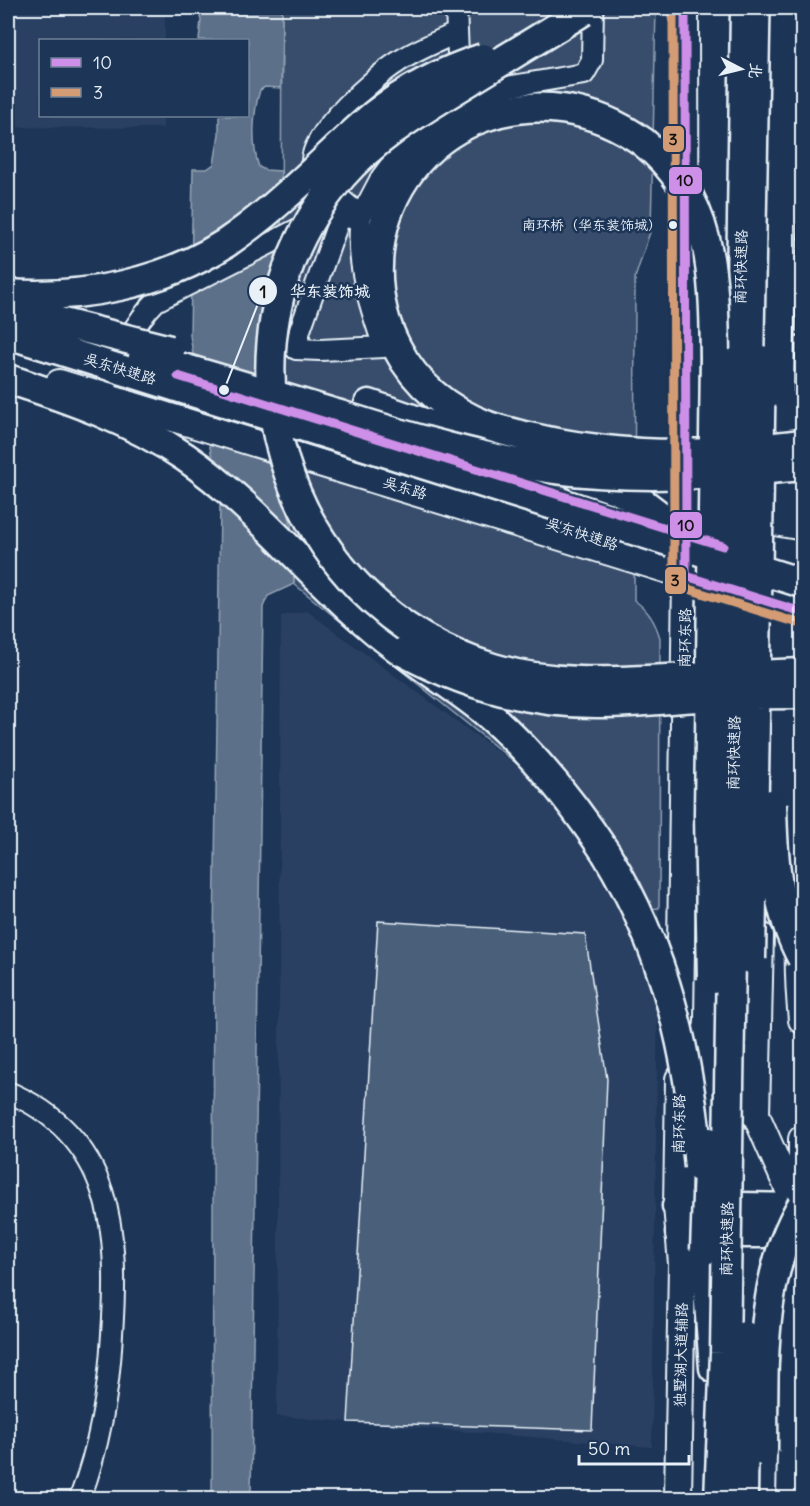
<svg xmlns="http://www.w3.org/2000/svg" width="810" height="1506" viewBox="0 0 810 1506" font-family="Delius,'LXGW WenKai TC',sans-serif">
<rect width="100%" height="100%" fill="#1d3557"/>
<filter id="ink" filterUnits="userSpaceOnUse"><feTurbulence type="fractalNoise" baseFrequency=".0167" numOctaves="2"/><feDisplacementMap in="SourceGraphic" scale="12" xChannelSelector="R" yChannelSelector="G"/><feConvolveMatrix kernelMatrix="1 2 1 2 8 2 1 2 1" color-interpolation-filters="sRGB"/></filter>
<g filter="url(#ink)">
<path fill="#2a4162" d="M8,8H165V40H40V116H163V128L8,127Z
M307,611L543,785L561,805L627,910L659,908L652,1447L277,1416L281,616Z"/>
<path fill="#374d6c" stroke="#909fb2" stroke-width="1.5" d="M282,8H656L651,229L635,278L634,600C648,610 655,621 660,638L659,908L627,910L601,865L543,785L294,584L291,525L280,478Z"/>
<path fill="#5d7089" stroke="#95a4b5" stroke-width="1.5" d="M197,8H282L281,88L265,87L260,90C253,112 251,145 259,167L265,170L281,171L280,477L291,525L294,584L268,596L263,607L251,1498H212L214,942L220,504L216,476L201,404L190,335L193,169H207L214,164L219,134V116H248V40H199L201,20Z"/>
<path fill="#495e7a" stroke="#e8f1f8" stroke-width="1.5" d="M378,921L585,934L607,1079L592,1430L348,1422Z"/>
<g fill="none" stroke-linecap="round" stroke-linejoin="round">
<defs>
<path id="minor" d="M456,8L460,101L512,86L584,74L592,60L593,8
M350,218L361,216L381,178L399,154L460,101
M339,220L300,330L296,349L320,350L384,347C369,304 355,261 361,216C347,204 313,180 312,161C312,132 374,77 398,62C416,50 437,42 456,33
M101,396C116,363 130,327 156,301L300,228L309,227
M8,1092C114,1137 119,1233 112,1334C109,1391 100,1445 80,1498"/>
<path id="major" d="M59,383L701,580
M738,544L802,555
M738,592L802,612
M802,900C797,940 798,980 802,1020
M760,935L756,1115L797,1208
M680,1021L686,576L685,8
M678,1498L682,1264L677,1206L679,1079
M790,1498L796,1233L802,1172V1139"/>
<path id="highway" d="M795,253V290L802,322
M740,360L745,8
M761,360L767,8
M8,379C70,399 130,420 185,457C255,505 308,574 372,628C407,658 447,681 482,709C531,750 571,800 606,853
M369,404L491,446
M488,426C449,411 416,385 397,348C379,314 374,275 381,237C406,115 545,70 643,142
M577,476L618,490L639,500L685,535
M677,1206L802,1208
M680,1233H802
M705,1250L714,1368"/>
</defs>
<use href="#minor" stroke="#e8f1f8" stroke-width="24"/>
<use href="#major" stroke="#e8f1f8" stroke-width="30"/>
<use href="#highway" stroke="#e8f1f8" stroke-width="33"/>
<use href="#minor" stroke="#1d3557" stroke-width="20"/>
<use href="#major" stroke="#1d3557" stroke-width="26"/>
<use href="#highway" stroke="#1d3557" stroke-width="28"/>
<defs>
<path id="highway-bridge" d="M583,11C542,37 500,62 458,88C416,114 375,138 342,176C198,344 283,606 493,668C550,685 609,682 668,679C713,677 758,675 802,673
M643,142C714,198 714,275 715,358L709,814L712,979
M8,294C82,299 162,284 226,243C248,228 270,210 290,192C319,167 345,139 374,115C407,89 443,71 483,58
M8,309L170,350
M8,334L802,583
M143,357C210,375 276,396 343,416C412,438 482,459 554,469C637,480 719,474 802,466
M779,392L786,8
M488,426C561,449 648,458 725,452C751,450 777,447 802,444
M404,652C465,685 532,704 601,703C638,703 674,698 711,696C741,694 772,694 802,694
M772,804C773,858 776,910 802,958
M606,853C666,952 689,1052 699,1167
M751,959L761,360
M705,1250L709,1142
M763,1451C764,1368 758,1279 802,1205
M719,1498L725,1353L740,360
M743,1498L745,1336"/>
</defs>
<use href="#highway-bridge" stroke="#e8f1f8" stroke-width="33" stroke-linecap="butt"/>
<use href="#highway-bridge" stroke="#1d3557" stroke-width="28"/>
<defs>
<path id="bus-1" d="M685,8L686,576L802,612
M178,376L723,546"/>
<path id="bus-2" d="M673,8L674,578L677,584L682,587L798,623"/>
</defs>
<use href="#bus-1" stroke="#1d3557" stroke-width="14"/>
<use href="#bus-2" stroke="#1d3557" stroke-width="14"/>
<use href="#bus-1" stroke="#ce8fe9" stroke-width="9"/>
<use href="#bus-2" stroke="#d39c74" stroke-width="9"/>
</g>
</g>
<circle fill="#e8f1f8" stroke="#1d3557" stroke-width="2" cx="673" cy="225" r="5"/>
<g text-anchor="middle" stroke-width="5" stroke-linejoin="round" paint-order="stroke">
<g font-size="14" fill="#e8f1f8" stroke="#1d3557" text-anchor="end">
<text x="662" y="230">南环桥（华东装饰城）</text>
</g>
<g font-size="15" fill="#e8f1f8" stroke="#1d3557">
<text transform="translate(741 267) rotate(-89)" y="5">南环快速路</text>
<text transform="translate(120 369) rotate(17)" y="5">吴东快速路</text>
<text transform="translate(405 488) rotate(17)" y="5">吴东路</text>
<text transform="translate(582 534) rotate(18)" y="5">吴东快速路</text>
<text transform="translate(685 638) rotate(-89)" y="5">南环东路</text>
<text transform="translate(734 753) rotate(-89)" y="5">南环快速路</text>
<text transform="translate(679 1124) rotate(-89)" y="5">南环东路</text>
<text transform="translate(727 1239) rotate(-89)" y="5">南环快速路</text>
<text transform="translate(681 1355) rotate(-89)" y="5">独墅湖大道辅路</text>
</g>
</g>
<path fill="none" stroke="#e8f1f8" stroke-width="2" d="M224 390L263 291"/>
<g fill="#e8f1f8" stroke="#1d3557" stroke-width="2">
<circle cx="224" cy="390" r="6"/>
<circle cx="263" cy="291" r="15"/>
</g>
<g font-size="18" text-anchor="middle" font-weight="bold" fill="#111">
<text x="263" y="298">1</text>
</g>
<g font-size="16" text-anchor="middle" font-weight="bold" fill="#e8f1f8" stroke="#1d3557" stroke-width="5" stroke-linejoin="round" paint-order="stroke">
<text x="330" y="297">华东装饰城</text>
</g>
<g stroke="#1d3557" stroke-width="2">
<rect x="662" y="125" width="23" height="28" rx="6" fill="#d39c74"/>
<rect x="668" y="166" width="35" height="29" rx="6" fill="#ce8fe9"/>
<rect x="669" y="511" width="34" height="28" rx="6" fill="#ce8fe9"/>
<rect x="664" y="566" width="23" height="29" rx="6" fill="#d39c74"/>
</g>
<g font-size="16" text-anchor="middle" font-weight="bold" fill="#111">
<text x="673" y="145">3</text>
<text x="685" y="186">10</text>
<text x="686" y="531">10</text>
<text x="675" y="586">3</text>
</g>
<rect width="810" height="1506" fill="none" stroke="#1d3557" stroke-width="30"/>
<rect x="15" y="15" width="780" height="1476" fill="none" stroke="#e8f1f8" stroke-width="2" filter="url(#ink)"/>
<rect x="39" y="39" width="210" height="78" fill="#1d3557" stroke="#6e8097" stroke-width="1.5"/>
<rect x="51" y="58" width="30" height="9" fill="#ce8fe9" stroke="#6e8097" stroke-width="1.5"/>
<text x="93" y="69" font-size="18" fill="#e8f1f8">10</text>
<rect x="51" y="88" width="30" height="9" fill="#d39c74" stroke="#6e8097" stroke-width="1.5"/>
<text x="93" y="99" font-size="18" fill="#e8f1f8">3</text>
<g transform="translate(741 69) rotate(97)" stroke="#1d3557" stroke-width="4.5" paint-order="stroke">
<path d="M0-4.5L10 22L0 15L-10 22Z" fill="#e8f1f8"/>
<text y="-9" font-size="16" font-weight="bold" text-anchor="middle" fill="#e8f1f8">北</text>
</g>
<path d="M579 1455v9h110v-9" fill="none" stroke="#e8f1f8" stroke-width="3"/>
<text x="588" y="1455" font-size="18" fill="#e8f1f8" stroke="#1d3557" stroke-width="4.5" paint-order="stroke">50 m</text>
</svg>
